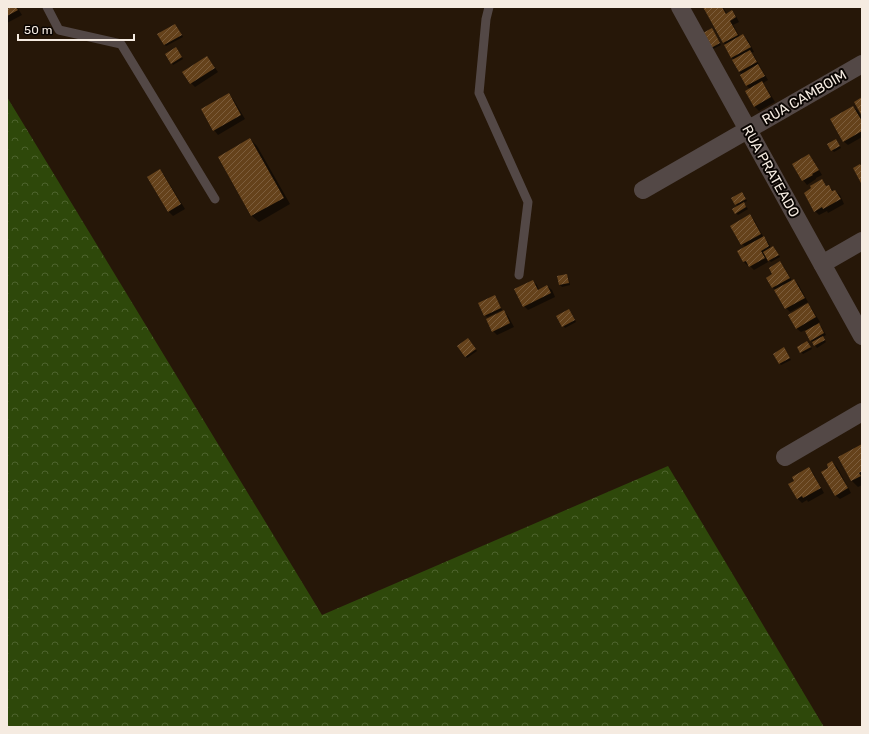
<svg xmlns="http://www.w3.org/2000/svg" width="869" height="734" viewBox="0 0 869 734" font-family="Rubik,sans-serif">
<defs>
<pattern id="forest-crowns" width="20" height="18" patternUnits="userSpaceOnUse"><rect width="20" height="18" fill="#2e480a"/><path d="M2 6a3 3 0 1 1 6 0M12 15a3 3 0 1 1 6 0" fill="none" stroke="#4d632d"/></pattern>
<pattern id="building-hatch" width="6" height="6" patternUnits="userSpaceOnUse"><rect width="6" height="6" fill="#65421b"/><path d="M-1 1l2-2M0 6l6-6M5 7l2-2" fill="none" stroke="#7c5d3c"/></pattern>
</defs>
<rect width="100%" height="100%" fill="#261708"/>
<path fill="url(#forest-crowns)" d="M7,97L322,615L668,466L824,727H7Z"/>
<path fill="#0007" d="M7,7H17L22,15L7,23Z
M704,7H723L727,14L732,12L736,16L739,22L733,25L740,37L743,36L748,40L754,52L751,53L754,56L768,80L763,83L766,87L775,102L759,111L755,107L746,91L750,89L747,86L741,75L742,74L739,72L735,60L732,58L726,46V45L724,43Z
M175,25L183,37L166,46L164,44Z
M713,31L721,45L713,49L711,47Z
M178,51L183,59L173,65L172,63Z
M207,57L211,62L218,72L195,87L191,83Z
M229,95L233,99L245,119L218,135L214,130Z
M853,107L858,111L862,119V137L848,145L843,141Z
M250,139L257,146L290,204L259,222L252,216L219,157Z
M836,140L841,148L834,152L832,150Z
M809,155L813,160L822,175L816,178V179L807,185L803,180Z
M160,171L164,175L185,209L173,216L169,212L149,177Z
M822,181L827,187L829,186L834,192L835,191L840,195L844,204L828,213L827,211L819,215L815,211Z
M744,195L747,201L743,203L748,209L738,215L736,213L738,206L736,204Z
M750,216L754,220L764,238L768,242L771,248L773,247L775,249L780,257L771,262L766,257L768,262L754,270L749,265L748,266L744,262L738,252L746,247L742,244Z
M780,262L784,267L792,281L794,280L798,284L808,302L790,312L786,308L776,291L772,287Z
M566,275L568,277L570,285L562,287L560,285Z
M533,281L537,285L539,290L547,286L552,290L555,297L528,310L524,306Z
M496,298L502,310L487,317L485,315Z
M808,305L812,309L820,322L818,323L821,326L826,335L822,337L826,342L817,348L811,340L805,330L801,332L796,328Z
M569,310L576,322L565,328L558,317Z
M504,311L508,316L514,327L497,335L493,331Z
M469,341L477,351L467,358L466,356Z
M809,344L812,349L803,354L801,352Z
M785,350L791,360L781,365L779,363Z
M862,445V485L858,487L852,481L839,458Z
M832,462L837,467L851,493L840,499L835,495L830,468Z
M809,469L813,473L824,493L808,502L807,500L802,503L798,499L790,484L795,481Z"/>
<path fill="url(#building-hatch)" d="M7,7H16L18,10L7,16Z
M703,7H722L726,14L732,10L736,17L730,21L738,35L723,43Z
M175,24L182,35L164,45L157,34Z
M712,28L720,43L711,48L703,33Z
M743,34L751,47L731,58L724,45Z
M176,47L182,57L171,64L165,54Z
M750,50L757,62L739,72L732,60Z
M207,56L215,68L190,84L182,72Z
M758,64L765,76L746,86L740,75Z
M762,81L771,97L754,107L745,91Z
M229,93L241,115L213,131L201,109Z
M862,97V116L854,102Z
M853,106L862,121V131L843,142L830,119Z
M250,138L284,198L251,216L218,157Z
M836,139L840,146L831,151L827,144Z
M809,154L819,170L812,174L813,175L802,181L792,164Z
M860,164L862,168V185L853,168Z
M160,169L181,204L168,212L147,177Z
M822,179L826,186L829,185L832,191L835,190L841,199L823,209L822,207L814,212L804,193L811,188L810,186Z
M742,192L746,199L735,205L731,198Z
M744,202L746,207L735,214L732,209Z
M750,214L761,234L741,245L730,226Z
M764,236L769,246L761,251L765,258L749,267L746,261L743,262L737,251Z
M773,246L779,255L768,261L763,252Z
M780,261L790,278L772,288L766,278L772,274L769,268Z
M567,274L569,283L559,285L557,276Z
M794,279L805,298L785,309L774,290Z
M533,280L538,290L547,285L551,293L523,307L514,289Z
M495,295L501,308L484,316L478,303Z
M808,303L816,317L796,329L788,315Z
M569,309L575,320L562,327L556,316Z
M504,310L510,323L492,332L486,319Z
M819,323L824,333L810,341L805,331Z
M823,336L825,340L814,346L812,342Z
M468,338L476,349L465,357L457,346Z
M807,341L811,347L800,353L797,347Z
M784,347L790,358L779,364L773,354Z
M862,444V471L859,473L861,476L851,481L838,457Z
M832,461L848,488L835,496L821,472L828,468L827,464Z
M809,467L821,488L803,498L802,496L797,499L788,484L794,481L792,477Z"/>
<g fill="none" stroke-linecap="round" stroke-linejoin="round">
<path stroke="#534846" stroke-width="9" d="M47,7L59,30L121,44L215,199
M489,7L486,19L479,93L528,202L519,275"/>
<path stroke="#534846" stroke-width="18" d="M680,7L862,336
M643,190L862,64
M822,264L862,241
M785,457L862,412"/>
</g>
<g text-anchor="middle" stroke-width="4" stroke-linejoin="round" paint-order="stroke">
<g font-size="14" fill="#f5ebe1" stroke="#0a0502">
<text transform="translate(804 97) rotate(-30)" y="5">RUA CAMBOIM</text>
<text transform="translate(771 171) rotate(61)" y="5">RUA PRATEADO</text>
</g>
</g>
<rect width="869" height="734" fill="none" stroke="#f5ebe1" stroke-width="16"/>
<path d="M18 34v6h116v-6" fill="none" stroke="#f5ebe1" stroke-width="2"/>
<text x="24" y="34" font-size="12" fill="#f5ebe1" stroke="#0a0502" stroke-width="3" paint-order="stroke">50 m</text>
</svg>
